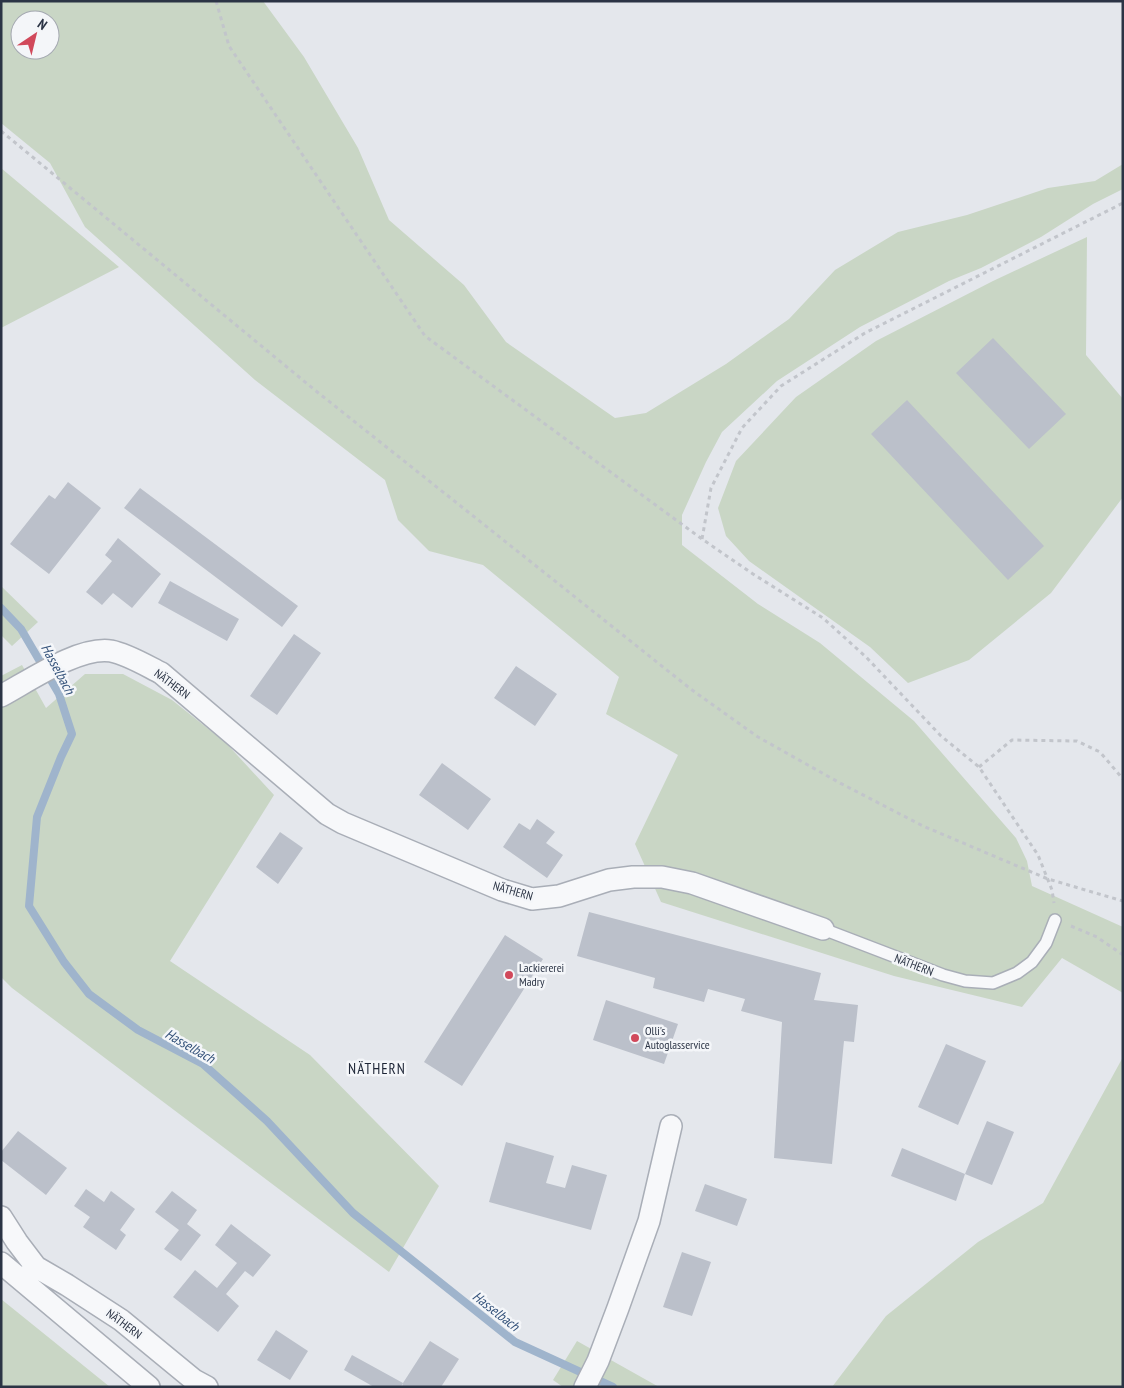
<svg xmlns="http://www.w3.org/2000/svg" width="1124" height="1388" viewBox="0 0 1124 1388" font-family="'PT Sans Narrow',sans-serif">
<rect width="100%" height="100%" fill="#e4e7ec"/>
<path fill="#c9d6c5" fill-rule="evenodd" d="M1,1H263L304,57L358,148L389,220L464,285L506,342L615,418L646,413L726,364L789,319L835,270L898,232L967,215L1048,188L1095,181L1123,164V189L1093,204L1041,237L981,268L949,281L860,327L777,381L722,432L706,462L682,515V545L758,604L820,643L914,721L1016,838L1027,861L1032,886L1123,927V993L1062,958L1022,1007L894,976L661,902L635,844L678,755L606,714L619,677L483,565L429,551L398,520L385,480L255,380L85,227L50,163L1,123ZM20,20H50V50H20Z
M1,168L119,267L1,328Z
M1087,237L1086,355L1123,399V497L1051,593L969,660L908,683L870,647L749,561L726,536L718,508L736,461L796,397L876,341L993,281Z
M1,586L38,622L12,646L1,635Z
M22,665L46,708L85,674H123L172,700L226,743L274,795L170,961L310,1055L439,1186L389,1272L12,988L1,977V676Z
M1123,1057V1387H832L886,1316L978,1242L1043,1203Z
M1,1299L110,1387H1Z
M577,1341L659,1387H563L553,1380Z"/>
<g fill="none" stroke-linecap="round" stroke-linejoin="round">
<path stroke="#9fb4cc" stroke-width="8" d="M1,608L21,629L59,694L72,734L61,757L37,817L29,906L64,962L89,994L138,1030L203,1064L267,1121L353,1213L515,1342L613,1387"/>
</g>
<path fill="#bbc0ca" d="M993,338L1066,414L1029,449L956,373Z
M907,400L1044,546L1008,580L871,434Z
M68,482L101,508L49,574L10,544L49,495L55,499Z
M140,488L298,606L282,627L124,508Z
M118,538L161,574L132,608L113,593L102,605L86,592L112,561L105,555Z
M170,581L239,619L227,641L158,603Z
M294,634L321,653L277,715L250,696Z
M516,666L557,694L535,726L494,698Z
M442,763L491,799L468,830L419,795Z
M537,819L555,832L546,843L563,855L547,878L503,847L519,823L530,830Z
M280,832L303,848L278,884L256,867Z
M589,912L821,973L814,1000L858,1005L854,1042L844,1041L832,1164L774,1158L782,1022L741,1011L745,999L708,989L704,1002L653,988L655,978L577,956Z
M505,935L543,959L462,1086L424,1062Z
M606,1000L678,1024L664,1064L593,1040Z
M946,1044L986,1061L958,1125L918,1107Z
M987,1121L1014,1132L992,1185L965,1174Z
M18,1131L67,1168L46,1195L1,1160V1152Z
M506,1142L554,1156L546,1183L565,1188L572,1165L607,1175L591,1230L489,1202Z
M902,1148L965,1174L956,1201L891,1176Z
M705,1184L747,1199L737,1226L695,1211Z
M86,1189L104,1202L111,1191L135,1209L120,1230L126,1235L116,1250L83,1227L90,1217L74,1206Z
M172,1191L197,1210L187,1224L201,1235L181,1261L164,1249L179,1230L155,1212Z
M231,1224L271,1255L253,1277L245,1271L226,1294L239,1306L218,1332L173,1297L195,1270L217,1288L237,1263L215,1245Z
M682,1252L711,1262L692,1316L663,1307Z
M276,1330L308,1351L290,1380L257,1360Z
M430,1341L459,1359L441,1387H402L403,1383Z
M352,1355L403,1383L401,1387H374L344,1370Z"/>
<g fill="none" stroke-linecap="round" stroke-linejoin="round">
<defs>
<path id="service" d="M823,929L943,975L965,981L993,983L1017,973L1032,962L1046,943L1055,920"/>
<path id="minor" d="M1,696C29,681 79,646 111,651C127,654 147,666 161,673L327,814L343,823L502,890L532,899L559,896L609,880L633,877H662L692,883L823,929
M1,1217L17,1242L36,1267
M1,1263L149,1387
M23,1281L36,1267L67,1285L121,1320L194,1380L207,1387
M585,1387L598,1361L618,1308L649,1221L671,1126"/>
</defs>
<use href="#service" stroke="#a9aeb7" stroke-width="14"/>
<use href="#minor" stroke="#a9aeb7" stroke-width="24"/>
<path stroke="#c2c5cb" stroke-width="3" stroke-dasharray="4 4" stroke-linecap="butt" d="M216,1L229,46L425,336L702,539L753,574L823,618L866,657L941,736L979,767L1038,855L1052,890L1054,903
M1,131L316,391L692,690L758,737L840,783L923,826L1048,879L1123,901
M702,539L711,488L742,428L781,386L865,333L1123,203
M979,767L1012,740L1077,741L1100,752L1123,779
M1071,926L1097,937L1123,955"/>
<use href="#service" stroke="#f7f8fa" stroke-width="11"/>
<use href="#minor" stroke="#f7f8fa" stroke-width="21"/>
</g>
<g fill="#d1495b" stroke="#f4f6f9" stroke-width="2">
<circle cx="509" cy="975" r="5"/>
<circle cx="635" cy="1038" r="5"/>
</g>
<g text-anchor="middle" stroke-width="5" stroke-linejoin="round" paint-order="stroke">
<g font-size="12" fill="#2b3445" stroke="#f4f6f9">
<text transform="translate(172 684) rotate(37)" y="4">NÄTHERN</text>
<text transform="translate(513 891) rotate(16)" y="4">NÄTHERN</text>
<text transform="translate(914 965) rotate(21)" y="4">NÄTHERN</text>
<text transform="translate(124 1324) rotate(37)" y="4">NÄTHERN</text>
</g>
<g font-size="12" fill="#2b3445" stroke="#f4f6f9" text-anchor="start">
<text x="519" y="972">Lackiererei<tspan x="519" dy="14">Madry</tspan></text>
<text x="645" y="1035">Olli's<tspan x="645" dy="14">Autoglasservice</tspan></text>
</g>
<g font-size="14" font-style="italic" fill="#34527a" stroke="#f4f6f9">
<text transform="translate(58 669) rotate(62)" y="5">Hasselbach</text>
<text transform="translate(190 1046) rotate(30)" y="5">Hasselbach</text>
<text transform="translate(496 1311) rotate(38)" y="5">Hasselbach</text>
</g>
<g font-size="15" letter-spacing="1" fill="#1d2536" stroke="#f4f6f9">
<text x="377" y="1074">NÄTHERN</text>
</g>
</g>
<rect width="1124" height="1388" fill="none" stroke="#2b3445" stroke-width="5"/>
<g transform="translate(35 35) rotate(35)"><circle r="24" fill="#f4f6f9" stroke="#a4a8b1"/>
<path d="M0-4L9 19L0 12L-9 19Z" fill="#d1495b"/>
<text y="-8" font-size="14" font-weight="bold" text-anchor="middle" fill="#2b3445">N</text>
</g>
</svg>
